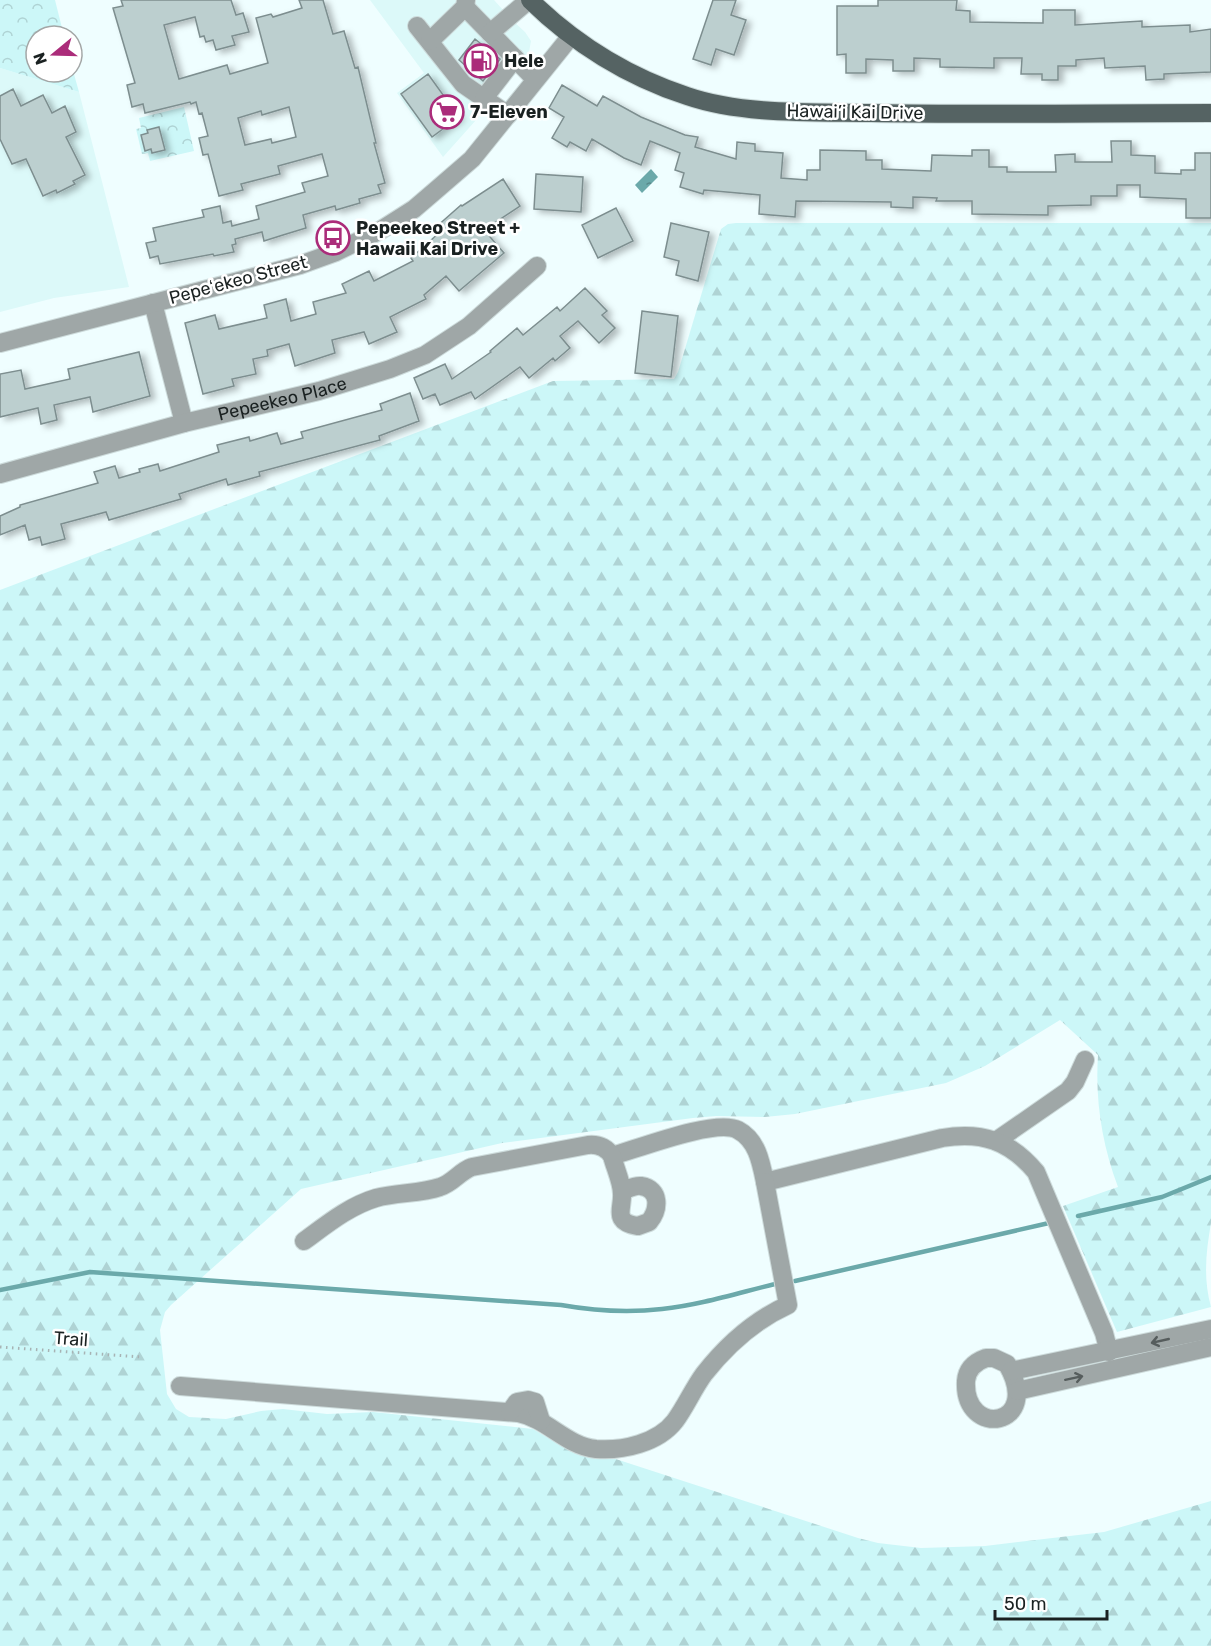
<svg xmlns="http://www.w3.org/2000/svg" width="1211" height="1646" viewBox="0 0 1211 1646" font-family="Rubik,sans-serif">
<defs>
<pattern id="forest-firs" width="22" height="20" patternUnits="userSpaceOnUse" patternTransform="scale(1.5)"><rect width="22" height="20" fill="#ccf7f8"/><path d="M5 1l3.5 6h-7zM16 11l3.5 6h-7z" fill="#afd3d4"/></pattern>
<pattern id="park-crowns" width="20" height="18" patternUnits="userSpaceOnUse" patternTransform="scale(1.5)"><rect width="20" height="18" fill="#ccf7f8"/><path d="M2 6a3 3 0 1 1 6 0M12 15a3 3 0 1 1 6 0" fill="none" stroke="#afd3d4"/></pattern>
<pattern id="water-ripples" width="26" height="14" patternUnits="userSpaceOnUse" patternTransform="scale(1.5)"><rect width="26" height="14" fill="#6ba9aa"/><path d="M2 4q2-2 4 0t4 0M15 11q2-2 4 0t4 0" fill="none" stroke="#57898a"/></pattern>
<filter id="shadow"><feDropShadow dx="5" dy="3" stdDeviation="3" flood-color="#0004"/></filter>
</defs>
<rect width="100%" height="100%" fill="#effeff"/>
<path fill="#dcf9f9" d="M370,0H494L512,20L525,32L531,41L529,52L485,110L443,157L397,93L424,73Z
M0,68L79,92L129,287L54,298L0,312Z"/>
<path fill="url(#forest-firs)" d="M736,223H1211V1223C1206,1252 1203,1278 1211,1307L1117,1332L1063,1206L1118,1187C1102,1144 1095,1101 1098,1055L1060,1020L985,1066L946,1083L795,1114L765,1117L716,1116L693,1118L502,1143L301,1189L171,1305L165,1312L160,1330L167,1394L176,1409L189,1417L226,1419L261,1411L283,1409L327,1414L373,1412L533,1429L545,1436L858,1538L878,1543L921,1548L985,1546L1104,1532L1211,1501V1646H0V590L553,381L674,379L678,372L721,229L728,224Z"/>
<path fill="url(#park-crowns)" d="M0,0H55L64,36H36V72H72V67L79,92L0,68Z
M184,107L194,151L150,161L148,153L142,154L136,129L141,128L139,118Z"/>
<path fill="url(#water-ripples)" d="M651,169L658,177L642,193L635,185Z"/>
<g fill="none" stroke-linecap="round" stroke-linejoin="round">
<path stroke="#6ba9aa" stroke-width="4.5" d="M1078,1216L1162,1197L1211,1177
M795,1281L1049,1223
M0,1290L90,1272L561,1305C595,1311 628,1313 662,1309C700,1305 738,1293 775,1284"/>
</g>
<path fill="#bccfcf" stroke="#7d8e8f" stroke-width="1.5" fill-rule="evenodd" filter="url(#shadow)" d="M121,0H231L236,15L243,13L249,32L232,36L235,45L216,50L213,40L206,42L204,36L200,37L195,17L164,25L179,79L227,65L230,74L268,63L256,18L271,14L273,17L302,8L299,0H323L333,34L344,31L355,68L358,67L376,143H374L385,183L378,185L381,193L359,199L360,203L336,210L335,206L303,215L306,228L283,235L264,241L262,232L235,239L236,244L232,245L234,252L214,256L213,254L160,264L158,256L150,258L146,243L156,241L153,228L204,217L202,210L220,206L223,223L231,221L232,226L259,219L256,206L305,192L302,183L328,176L322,154L278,166L280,174L241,184L243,190L219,196L208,154L203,155L199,138L208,136L202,113L199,114L196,102L191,104L190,102L145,113L143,104L132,107L127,85L135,83L113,8L123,6ZM289,107L296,137L272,143L271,139L245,145L238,118L261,111L262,115Z
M713,0H736L731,15L746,20L734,55L716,49L711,65L693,59Z
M878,0H957L956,10L970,11V22L1043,23V10H1075V25L1142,21V27L1190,25V32L1211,29V72L1164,74V79L1146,80L1145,66L1105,68L1104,58L1076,60V66H1058V80H1042V74H1021L1022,58H994V68L940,67V59L914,58V71H893V60L866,59V73H846V54L837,55V6H878Z
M475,39L500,59L483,81L459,60Z
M428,74L459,117L432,137L401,94Z
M562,85L597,106L603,96L641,117L685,135L698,137L695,147L736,159L737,142L755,144V151L783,153L781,178L807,180V170H820V150L866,151V160H882V169L931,171L932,155L972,156V150H989V167H1007V172H1056L1055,155L1075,154V162H1112L1111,141H1131V155L1155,156V173L1181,174V170H1195V153H1211V218H1186V199L1140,197V185H1117V196H1091V205L1048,206V215L972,214V201H936L937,198L913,197V208L891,207V202L796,201L795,217L759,214L760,195L704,190L703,194L680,187L684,173L675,170L680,153L650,141L641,165L624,158L592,139L586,151L570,142L567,147L552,138L564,117L549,108Z
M13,89L21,106L43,95L52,113L65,106L76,132L66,137L85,175L73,181L75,184L57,193L56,190L43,196L26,159L12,164L0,139V96Z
M159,127L165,150L152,153L151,149L145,151L141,135L148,133L147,130Z
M536,174L583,177L581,212L534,209Z
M503,179L520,206L484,230L504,253L459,291L446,276L424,295L426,299L390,317L397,332L369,344L364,332L332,340L335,353L295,366L289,344L267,350L268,356L253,359L256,374L232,379L234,386L203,394L185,323L215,315L219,329L267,318L264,305L286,299L291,321L316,314L313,302L346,293L342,284L369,271L374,281L413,261L411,258L440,232L436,227L461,205L462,206Z
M616,208L633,241L598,258L582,225Z
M671,223L709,232L698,281L676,275L679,261L664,257Z
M585,288L607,311L602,315L615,328L599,343L578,321L560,336L570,348L555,361L553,358L529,378L520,367L475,399L471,392L440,405L435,394L423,399L414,378L445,364L452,379L491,352L490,351L517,328L523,335L557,307L560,311Z
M642,311L678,316L671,377L635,373Z
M139,352L150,396L93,412L90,397L54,405L57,420L41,424L38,408L0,417V374L21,370L25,389L70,379L68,369Z
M410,393L419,421L379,436L380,440L259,472L260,476L228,485L226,479L179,494L181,499L109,520L106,512L61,524L65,539L42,545L40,537L29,540L25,525L0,535V516L20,507V505L98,483L94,472L115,466L119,478L140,472L139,469L158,464L160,471L219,452L217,445L249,437L250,441L277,433L281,444L303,438L301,432L382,410L380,404Z"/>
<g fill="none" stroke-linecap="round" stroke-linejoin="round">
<defs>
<g id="minor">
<path d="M465,7L535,79"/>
<path d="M417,26L463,84L508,115"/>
<path d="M490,33L529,0"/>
<path d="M430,41L465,7L466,0"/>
<path d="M484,98L515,58"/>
<path d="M153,303L184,423"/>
<path d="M0,343L300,265L336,252L381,230L414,209L435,191L472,159L571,36"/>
<path id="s1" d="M0,474L184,423L319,391L390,369L425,355L469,326L537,266"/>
<path d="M996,1141L1068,1091L1075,1082L1085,1060"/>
<path d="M612,1156C637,1149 716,1118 738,1130C757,1140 761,1162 765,1182L942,1138C982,1131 1010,1141 1036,1172L1104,1333L1109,1352"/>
<path d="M304,1241C326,1225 349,1206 376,1198C397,1192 420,1194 440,1187C453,1183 460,1171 472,1167L588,1145C598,1144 606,1147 612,1156C615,1168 622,1182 622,1194C623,1209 612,1222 638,1226L649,1222C659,1210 661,1189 641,1186C635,1185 628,1189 622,1191"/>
<path d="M986,1358H994L1007,1364C1044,1428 963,1439 966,1381C967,1369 975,1362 986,1358Z"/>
<path d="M1011,1371L1211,1329"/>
<path d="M180,1386L518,1413C548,1419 566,1446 596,1449C623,1451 658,1443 675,1421C686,1406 693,1389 704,1374C726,1346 755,1320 788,1305L765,1182"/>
<path d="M1017,1391L1211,1347"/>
<path d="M510,1412L517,1402L528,1400L535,1402L541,1421"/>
</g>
<path id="major" d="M530,0C576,45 626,76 687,96C742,115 813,112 871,113C984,115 1098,113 1211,113"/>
</defs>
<use href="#minor" stroke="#cddbdb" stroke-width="20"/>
<use href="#major" stroke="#cddbdb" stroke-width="20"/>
<path stroke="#a7b3b4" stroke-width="3" stroke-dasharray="1.5 4.5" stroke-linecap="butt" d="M0,1347L141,1357"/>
<use href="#minor" stroke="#9fa7a7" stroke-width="18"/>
<use href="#major" stroke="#556363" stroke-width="18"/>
</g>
<defs><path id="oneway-shaft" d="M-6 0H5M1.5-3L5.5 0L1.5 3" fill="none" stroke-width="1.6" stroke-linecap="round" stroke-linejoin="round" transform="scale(1.5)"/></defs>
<g stroke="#565d5d">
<use href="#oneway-shaft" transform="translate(1160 1341) rotate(167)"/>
<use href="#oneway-shaft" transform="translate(1074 1378) rotate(-12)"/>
</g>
<defs>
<symbol id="fuel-ring" viewBox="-11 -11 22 22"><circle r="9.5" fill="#fff" stroke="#ab2c7a" stroke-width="1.5"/><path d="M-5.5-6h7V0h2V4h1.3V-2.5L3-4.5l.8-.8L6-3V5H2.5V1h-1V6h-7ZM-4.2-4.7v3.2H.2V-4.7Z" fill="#ab2c7a"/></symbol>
<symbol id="supermarket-ring" viewBox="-11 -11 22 22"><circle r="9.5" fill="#fff" stroke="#ab2c7a" stroke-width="1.5"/><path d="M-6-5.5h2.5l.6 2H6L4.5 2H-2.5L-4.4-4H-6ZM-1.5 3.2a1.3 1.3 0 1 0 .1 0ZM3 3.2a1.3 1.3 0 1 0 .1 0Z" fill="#ab2c7a"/></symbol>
<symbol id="bus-ring" viewBox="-11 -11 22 22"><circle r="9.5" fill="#fff" stroke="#ab2c7a" stroke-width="1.5"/><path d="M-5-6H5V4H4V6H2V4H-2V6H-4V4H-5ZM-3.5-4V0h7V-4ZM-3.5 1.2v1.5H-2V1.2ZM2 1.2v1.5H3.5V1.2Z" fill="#ab2c7a"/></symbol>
</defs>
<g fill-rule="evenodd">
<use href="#fuel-ring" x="462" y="42" width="38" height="38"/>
<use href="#supermarket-ring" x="428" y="93" width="38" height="38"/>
<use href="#bus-ring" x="314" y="219" width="38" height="38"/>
</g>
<g text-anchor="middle" stroke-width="5" stroke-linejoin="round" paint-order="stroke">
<g font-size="18" font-weight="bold" fill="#1a2121" stroke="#fff" text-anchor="start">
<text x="504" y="67">Hele</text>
<text x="470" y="118">7-Eleven</text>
<text x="356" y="234">Pepeekeo Street +<tspan x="356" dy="21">Hawaii Kai Drive</tspan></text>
</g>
<g font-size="18" fill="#1a2121" stroke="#fff">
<text transform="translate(855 112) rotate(1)" y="6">Hawai’i Kai Drive</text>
<text transform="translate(238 280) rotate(-15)" y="6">Pepeʻekeo Street</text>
<text dy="6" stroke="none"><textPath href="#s1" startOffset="292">Pepeekeo Place</textPath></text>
<text transform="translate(71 1339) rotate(4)" y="6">Trail</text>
</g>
</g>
<g transform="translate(54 54) rotate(251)"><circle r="28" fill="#ffffff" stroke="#a3a6a6" stroke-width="1.5"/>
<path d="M0-4.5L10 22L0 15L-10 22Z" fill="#ab2c7a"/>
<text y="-9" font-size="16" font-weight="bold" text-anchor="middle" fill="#1a2121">N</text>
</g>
<path d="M995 1610v9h112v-9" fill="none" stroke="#1a2121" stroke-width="3"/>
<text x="1004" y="1610" font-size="18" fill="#1a2121" stroke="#ffffff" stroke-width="4.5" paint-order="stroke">50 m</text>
</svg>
